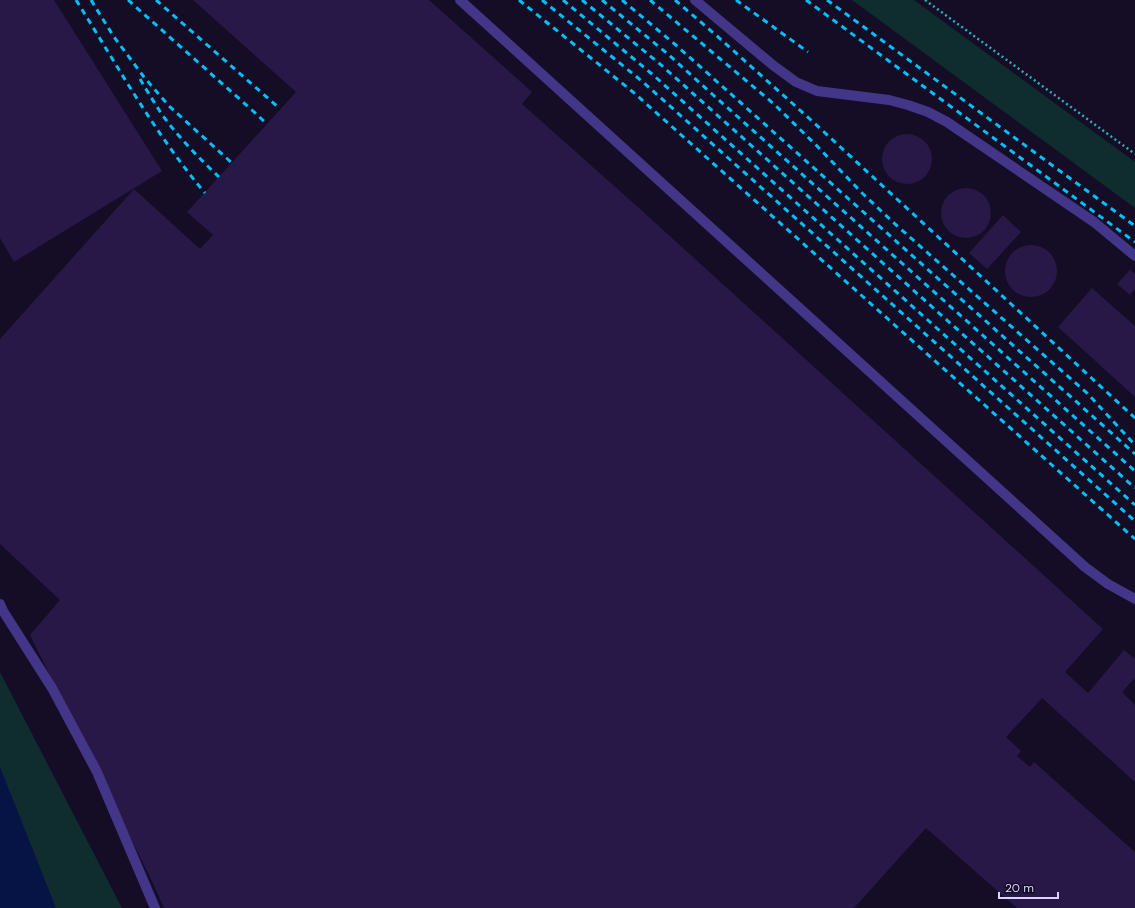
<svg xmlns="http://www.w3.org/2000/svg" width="1135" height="908" viewBox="0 0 1135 908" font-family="'DM Sans',sans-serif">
<rect width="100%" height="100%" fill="#140d25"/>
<path fill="#0f2c2f" d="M852,0H914L1135,162V208Z
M0,672L122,908H0Z"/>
<path fill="#061445" d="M0,767L56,908H0Z"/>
<path fill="#281847" d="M0,0H54L162,171L14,262L0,238Z
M193,0H429L532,92L522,104L640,209L1103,629L1065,672L1088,693L1124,650L1135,659V680L1134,679L1122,692L1135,705V782L1042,698L1006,737L1021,751L1017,756L1030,767L1034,762L1135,852V908H1017L926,828L854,908H164L151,879L30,635L60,600L0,544V339L134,189L200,249L213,235L187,212L296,92Z
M882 159a25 25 0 1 1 50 0a25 25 0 1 1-50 0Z
M941 213a25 25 0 1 1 50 0a25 25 0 1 1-50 0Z
M1003,215L1021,232L987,269L969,253Z
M1005 271a26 26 0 1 1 52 0a26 26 0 1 1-52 0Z
M1130,270L1135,274V289L1130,295L1117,284Z
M1092,288L1135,326V397L1058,327Z"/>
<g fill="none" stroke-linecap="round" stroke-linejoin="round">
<path stroke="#26b2be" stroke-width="2.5" stroke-dasharray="2 3" stroke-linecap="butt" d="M925,0L1135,154"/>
<path stroke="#433587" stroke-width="10" d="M460,0L1085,567L1108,584L1135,599
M695,0L774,66L796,82L817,91L889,100L908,105L928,112L947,122L1094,222L1135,256
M0,604L3,611L52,688L97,772L155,908"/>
<path stroke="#00c0fc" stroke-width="3" stroke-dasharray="6 5" stroke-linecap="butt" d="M76,0C117,65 155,134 205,193
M91,0L114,37L144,77L169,106L232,163
M128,0L253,111L267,124
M156,0L278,107
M519,0L633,92L1135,539
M542,0L643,82L1135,521
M563,0L652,74L1135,505
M582,0L660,64L1135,488
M602,0L669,55L711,93L1135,471
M622,0L677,46L1135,454
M650,0L774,104L817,146L862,193L895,224L1088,394L1135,445
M675,0L717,36L811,120L1135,418
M736,0L808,52
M806,0L1135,242
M827,0L1135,226
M140,79C147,91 154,102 161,113C178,137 198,157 219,177"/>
</g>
<path d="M999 892v6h59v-6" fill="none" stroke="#dcd1ff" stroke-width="2"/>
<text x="1005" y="892" font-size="12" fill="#dcd1ff" stroke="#140d25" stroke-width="3" paint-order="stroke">20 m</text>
</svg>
